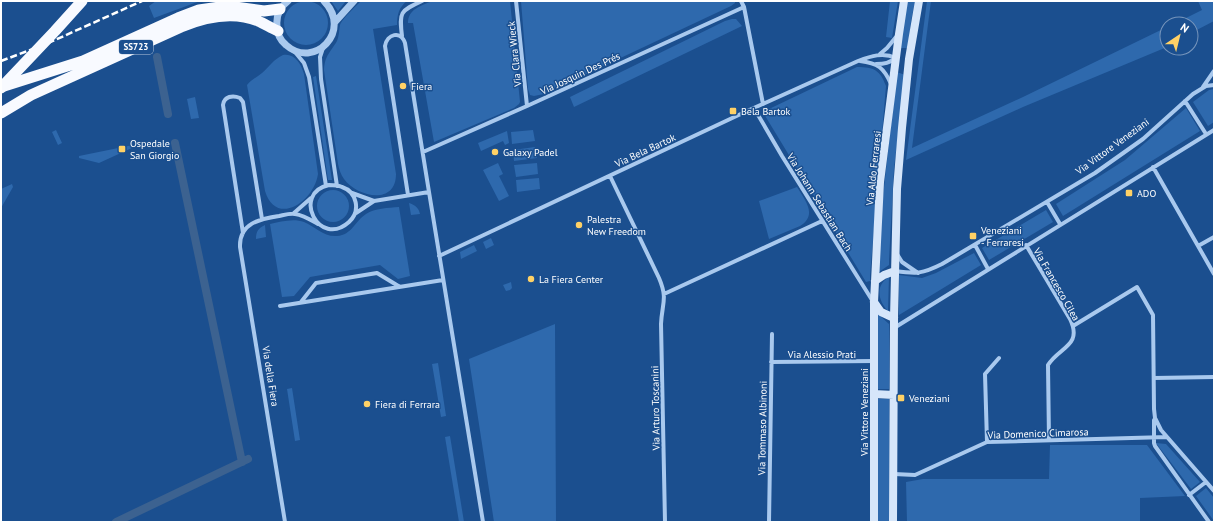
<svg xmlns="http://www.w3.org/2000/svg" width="1215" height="523" viewBox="0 0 1215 523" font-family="'PT Sans',sans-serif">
<rect width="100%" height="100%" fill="#1b4f8f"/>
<path fill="#2e69ad" d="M284 23a22 22 0 1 1 44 0a22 22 0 1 1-44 0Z
M156,1H200L154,18L149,6Z
M331,1H346L338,11Z
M361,1H407C399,7 397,15 397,25L373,29L396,174C396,206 357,197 344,179C341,175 339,169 338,164L324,70C325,55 330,53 337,41C339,36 339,31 340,25C342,19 356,6 361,1Z
M432,1H510L520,102L519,104L514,108L434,142L413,23H408C408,9 421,6 432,1Z
M521,1H735V3L731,6L544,94L534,96L530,95L528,89Z
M890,1H898L892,38L886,37Z
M907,1H915L911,21L908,48H900Z
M927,1H931L912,148L1023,97L1167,27V47L1023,107L906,160Z
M1198,1H1214V21L1191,33V24H1174L1202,10Z
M732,19H736L742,26L574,107L570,97L725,21Z
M283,55C295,53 301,64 304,74L318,174C314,202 276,227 265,191L247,85C251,80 257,77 262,73C269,67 274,59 283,55Z
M857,67C874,67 880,70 886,86L870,276V281L866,282L764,114L769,109Z
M897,72L905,75L894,168L889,260V265L879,272L882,205Z
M316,76L332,180H328L313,77Z
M1214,89V122L1208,126L1193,102L1209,90Z
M195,97L199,118L191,119L187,99Z
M1186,108L1200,131L1063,216L1056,204L1125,160Z
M56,130L62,143L58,145L52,132Z
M533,130L535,141L512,144L511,132Z
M507,131L509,143L505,145L503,141L481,151L478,143Z
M133,145L134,147L99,163L79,158V156Z
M535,147L537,158L514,161L513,150Z
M498,163L503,174L499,176L509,196L499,201L483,170Z
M537,163L538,174L516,177L514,165Z
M539,178L540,189L517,192L516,180Z
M12,184L13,187L1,208V189Z
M797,187C805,200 818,215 800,226L769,239L759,201Z
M317 206a16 16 0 1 1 32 0a16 16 0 1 1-32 0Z
M409,203C415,205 419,208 420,214L411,215Z
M399,207L410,276L398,279L380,265L310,277L294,296L282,297L270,224C280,222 293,218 304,222C316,227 323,237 337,236C352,235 355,221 366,214C375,208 388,208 399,207Z
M1046,210L1053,222L989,260L982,248Z
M265,225L266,237L256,239C256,232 258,228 265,225Z
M491,238L494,245L486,249L483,242Z
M474,245L477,251L461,259L460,252Z
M974,253L981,265L899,315V275L922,278L936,273Z
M889,277L888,311C878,301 875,285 889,277Z
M511,282L512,288L510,290L506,291L503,285Z
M878,314L889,324V389H877Z
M555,324L556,522H494L469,359Z
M438,363L446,416L441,417L432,364Z
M292,388L300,440L295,441L287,389Z
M877,399H889V522H876Z
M450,436L464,522H459L445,437Z
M1156,443L1166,444L1200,482L1191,489Z
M1050,445H1147L1185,496L1140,498V522H907L906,482L923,479H1049Z
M1206,488L1214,498V521L1196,496Z"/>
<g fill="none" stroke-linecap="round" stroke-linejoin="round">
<path stroke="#3c6290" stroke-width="8" d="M157,57L168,114
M175,143L242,462
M116,522L248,459"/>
<path stroke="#a9c9ee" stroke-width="4" d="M516,1L527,106
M741,1L744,7L763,104
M402,36C399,12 400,11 422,1
M323,48L320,57L321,79L337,186
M295,52L304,63L309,77L326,186
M880,54L887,48L896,37
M860,61C878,63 884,68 891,84
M1203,87L1214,71
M1185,101L1206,134
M754,108L782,156L872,300
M423,152L527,106L744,7
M1153,167L1214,274
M610,176L659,278C668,299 662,303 661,324L665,522
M329,185C333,185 338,185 342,187C357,192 361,211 349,222C319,249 291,193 329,185Z
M352,193L374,201
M408,195L385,46C387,34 401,30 405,43L429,192L483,522
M1047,202L1060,224
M294,213L311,198
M356,213L374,201L429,192
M243,233L223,105C224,96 233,95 240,98L243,102L262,219
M975,245L988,269
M1026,245L1070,319C1083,346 1059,347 1048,365L1049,440
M1198,246L1214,237
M897,254L902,262L918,273
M439,256L745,112L858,61C871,56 883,52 896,58C889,63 885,64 876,64
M895,271C917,274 922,274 942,264L1095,173L1143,139L1193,94L1206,86L1214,85
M664,294L822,221
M301,302L316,283L377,273L400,287
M280,306L443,280
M1073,326L1137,287L1153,315L1154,409L1155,418L1161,430L1214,491
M894,328L1214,130
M771,362L874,361
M1154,378L1214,377
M1154,420V443L1155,446L1209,522
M987,442L985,374L999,358
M894,474L915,475L987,442L1167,437
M1189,495L1206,482
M285,522L240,247C239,223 260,219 279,216C284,215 290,213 295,214C303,215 311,220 318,224
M769,522L772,334"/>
<path stroke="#a9c9ee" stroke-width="7" d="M288,1C280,7 276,16 277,26C277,33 280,40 286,45C314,70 353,31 324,1
M335,22L354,1"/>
<path stroke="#d6e6fa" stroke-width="8" d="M875,281L884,275L895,271
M874,302L881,312L894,318
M874,394L894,395
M874,522V302L880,182L899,34L904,1
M893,522L894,318L897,189L902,128L909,59L919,1"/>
<path stroke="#f8faff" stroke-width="11" d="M1,87L83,61L178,18L199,10L220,7H235L264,11L280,9
M1,113L31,95L181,27C205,17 233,11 258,21C265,24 271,28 278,31"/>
<path stroke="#fff" stroke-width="2.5" stroke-dasharray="7 3" stroke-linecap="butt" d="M1,61L46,44L142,1"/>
<path stroke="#f8faff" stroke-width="11" d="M1,88L55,31L82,1"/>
</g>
<g fill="#ffd166" stroke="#1b4f8f" stroke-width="1.5">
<circle cx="403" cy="86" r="4"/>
<rect x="729" y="107" width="8" height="8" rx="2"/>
<rect x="118" y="145" width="8" height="8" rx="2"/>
<circle cx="495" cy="152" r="4"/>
<rect x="1125" y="189" width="8" height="8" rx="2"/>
<circle cx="579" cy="225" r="4"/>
<rect x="969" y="232" width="8" height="8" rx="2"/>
<circle cx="531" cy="279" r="4"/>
<rect x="897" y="394" width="8" height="8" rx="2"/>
<circle cx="367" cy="404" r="4"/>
</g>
<g text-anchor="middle" stroke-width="3" stroke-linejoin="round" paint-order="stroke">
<rect fill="#1b4f8f" stroke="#bbcadd" stroke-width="1" x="119" y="40" width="34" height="14" rx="3"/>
<g font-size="9" font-weight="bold" fill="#fff">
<text x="136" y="50">SS723</text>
</g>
<g font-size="10" fill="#fff" stroke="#1b4f8f">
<text transform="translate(514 54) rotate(-96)" y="4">Via Clara Wieck</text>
<text transform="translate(580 73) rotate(-25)" y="4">Via Josquin Des Prés</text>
<text transform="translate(1112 146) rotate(-36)" y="4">Via Vittore Veneziani</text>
<text transform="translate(645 150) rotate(-25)" y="4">Via Bela Bartok</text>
<text transform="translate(873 168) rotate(-84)" y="4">Via Aldo Ferraresi</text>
<text transform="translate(820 202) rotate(58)" y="4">Via Johann Sebastian Bach</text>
<text transform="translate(1057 284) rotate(60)" y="4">Via Francesco Cilea</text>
<text x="822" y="358">Via Alessio Prati</text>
<text transform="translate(271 376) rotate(81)" y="4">Via della Fiera</text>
<text transform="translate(655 408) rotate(-91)" y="4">Via Arturo Toscanini</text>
<text transform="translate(864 412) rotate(-90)" y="4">Via Vittore Veneziani</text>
<text transform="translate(762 428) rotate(-89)" y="4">Via Tommaso Albinoni</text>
<text transform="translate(1038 433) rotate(-2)" y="4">Via Domenico Cimarosa</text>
</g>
<g font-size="10" fill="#fff" stroke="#1b4f8f" text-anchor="start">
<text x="411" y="90">Fiera</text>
<text x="741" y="115">Bela Bartok</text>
<text x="130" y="147">Ospedale<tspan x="130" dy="12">San Giorgio</tspan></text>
<text x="503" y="156">Galaxy Padel</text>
<text x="1137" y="197">ADO</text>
<text x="587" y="223">Palestra<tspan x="587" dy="12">New Freedom</tspan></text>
<text x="981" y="234">Veneziani<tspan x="981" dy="12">- Ferraresi</tspan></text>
<text x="539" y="283">La Fiera Center</text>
<text x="909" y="402">Veneziani</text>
<text x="375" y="408">Fiera di Ferrara</text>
</g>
</g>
<rect width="1215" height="523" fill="none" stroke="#ffffff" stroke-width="4"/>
<g transform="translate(1179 36) rotate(35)"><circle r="19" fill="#1b4f8f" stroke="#7695bc"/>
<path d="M0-3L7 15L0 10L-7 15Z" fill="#ffd166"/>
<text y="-6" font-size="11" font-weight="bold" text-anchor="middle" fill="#ffffff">N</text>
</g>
</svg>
